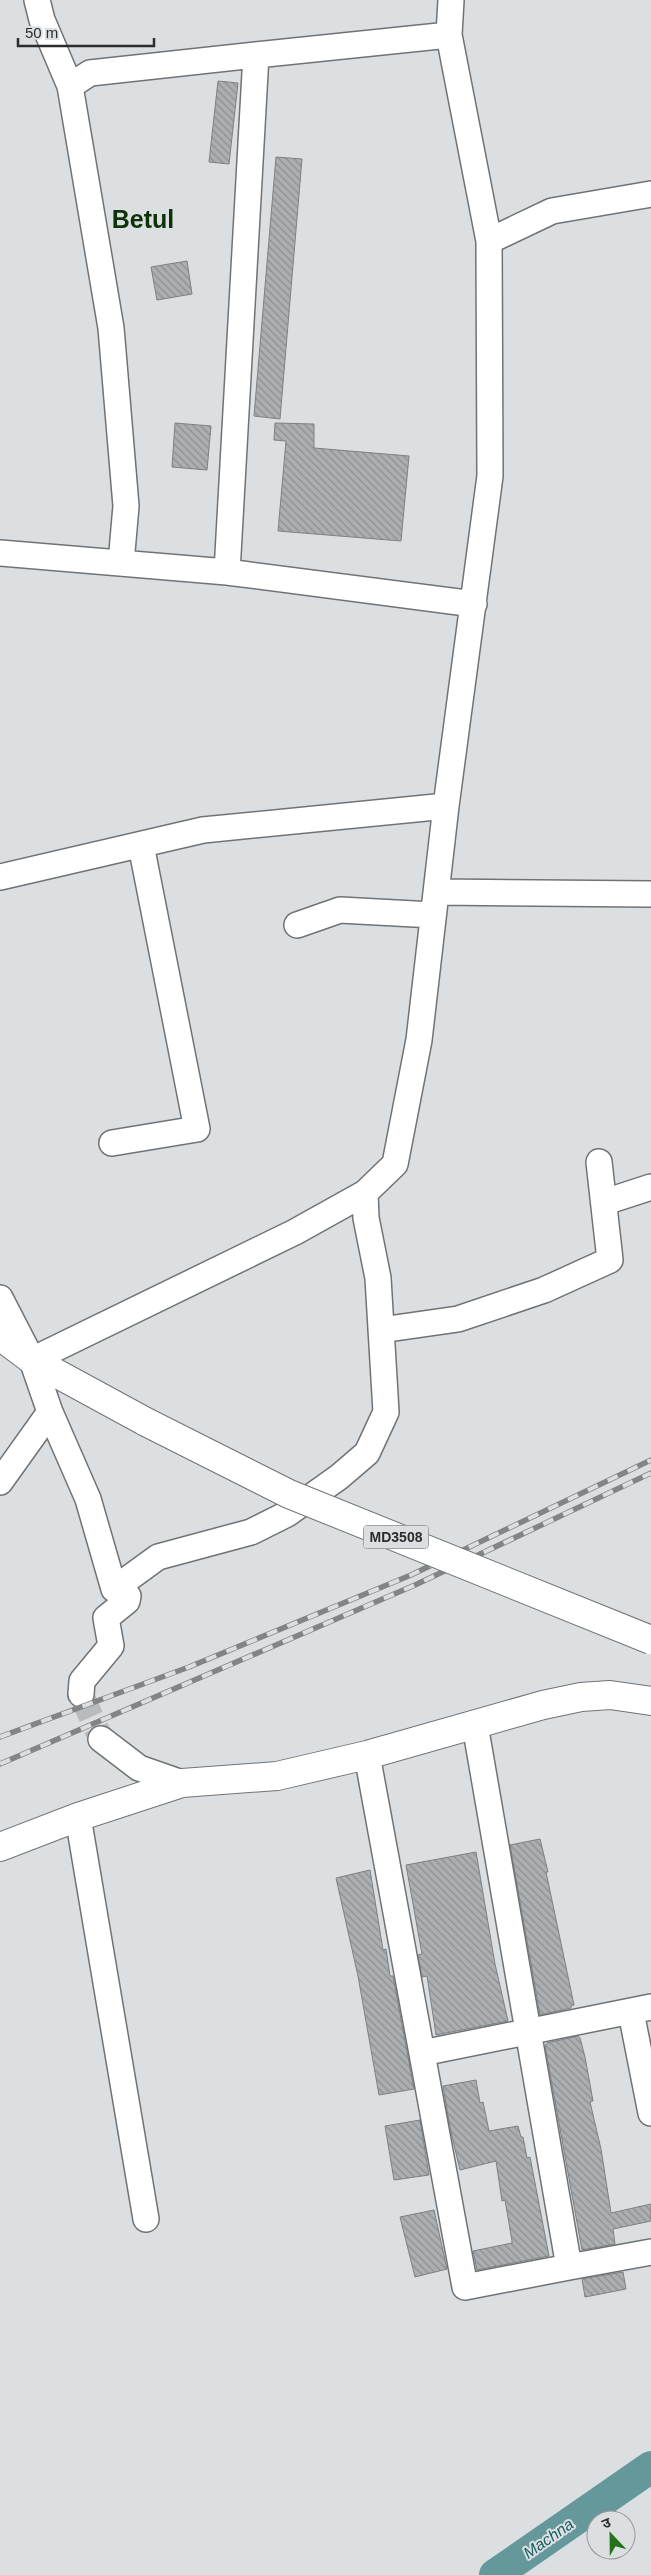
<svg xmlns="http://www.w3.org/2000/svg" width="651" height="2575" viewBox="0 0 651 2575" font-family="Arial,'Noto Sans Devanagari',sans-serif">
<defs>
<pattern id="building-back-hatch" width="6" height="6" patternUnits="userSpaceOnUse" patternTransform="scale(1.25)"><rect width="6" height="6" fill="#abafb1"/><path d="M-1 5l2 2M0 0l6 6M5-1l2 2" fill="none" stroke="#8b8f90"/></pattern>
</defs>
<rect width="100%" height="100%" fill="#dcdfe2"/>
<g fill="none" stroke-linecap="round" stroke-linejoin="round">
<path stroke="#65989b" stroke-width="32" d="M495,2575L651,2467"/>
</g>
<path fill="url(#building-back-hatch)" stroke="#7d8183" d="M218,81L238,83L229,164L209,162Z
M276,157L302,159L280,419L254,416Z
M187,261L192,294L157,300L151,267Z
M175,423L211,426L207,470L172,467Z
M275,423L314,424V448L409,456L401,541L278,531L286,441L274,440Z
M540,1839L548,1872H546L574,2005L571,2006V2008L540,2015L510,1845Z
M476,1852L495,1964L508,2021L436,2035L427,1976L422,1977L418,1955L422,1954L406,1865Z
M370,1870L383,1950L386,1949L390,1976H393L414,2089L379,2095L358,1976L336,1878Z
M578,2036L580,2038L585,2057L593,2101L590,2102L601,2149L611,2213L651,2204V2221L613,2229L615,2244L582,2250L545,2046L547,2043Z
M476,2080L480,2103L483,2102L489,2131L518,2126L521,2137H523L527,2158L530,2157L549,2256L477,2270L473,2251L512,2243V2241L505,2200L502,2201L496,2161L460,2170L450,2128L443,2086Z
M420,2120L429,2175L394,2180L385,2126Z
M434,2210L447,2269L415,2277L400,2217Z
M623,2272L626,2289L585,2297L582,2279Z"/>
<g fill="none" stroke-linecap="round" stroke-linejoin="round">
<path stroke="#b8bbbe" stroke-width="25" stroke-dasharray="25 12" stroke-linecap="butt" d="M81,1694L101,1739"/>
<defs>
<path id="minor" d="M37,0L42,20L70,86
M489,241L552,211L651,194
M0,553L227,572L474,604
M121,563L126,506L111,328L70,86L90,73L256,55
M227,572L256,55L449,35
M0,877L203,830L446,806
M436,892L651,894
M297,925L340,910L433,915
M112,1143L197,1129L141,845
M605,1202L651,1187
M0,1298L32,1360L50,1412L88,1499L114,1589L128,1596L127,1601L106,1618L111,1646L82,1681L81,1694
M381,1330L458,1319L544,1290L610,1260L599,1162
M32,1360L295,1232L365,1193L395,1164L419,1040L446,806L490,476L489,241L449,35L451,0
M0,1482L50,1412
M114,1589L158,1557L251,1532L287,1514L339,1477L367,1453L386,1412L378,1278L366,1218L365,1193
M101,1739L139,1768L182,1783
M367,1755L465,2287L569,2267L475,1725
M78,1817L146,2219
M631,2012L651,2113
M422,2053L651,2007
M569,2267L651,2252"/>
<path id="major" d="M0,1336L32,1360L146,1422
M0,1847L78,1817L182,1783L277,1776L367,1755L543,1705L581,1697L610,1695L651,1701"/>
</defs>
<use href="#minor" stroke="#707375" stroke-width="28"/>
<use href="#major" stroke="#707375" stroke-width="30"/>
<use href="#minor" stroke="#fff" stroke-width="25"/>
<use href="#major" stroke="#fff" stroke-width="28"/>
<defs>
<path id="rail" d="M0,1737L189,1667L411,1575L651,1460
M0,1764L415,1585L651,1473"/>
</defs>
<use href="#rail" stroke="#828486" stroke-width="5.5"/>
<use href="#rail" stroke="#dcdfe2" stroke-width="4" stroke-dasharray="11" stroke-linecap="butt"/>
<defs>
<path id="major-bridge" d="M146,1422L289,1494L651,1640"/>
</defs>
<use href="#major-bridge" stroke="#707375" stroke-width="30" stroke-linecap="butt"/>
<use href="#major-bridge" stroke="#fff" stroke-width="28"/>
</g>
<g text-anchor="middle" stroke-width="4" stroke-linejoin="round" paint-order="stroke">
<rect fill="#dcdfe2" stroke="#5f6263" stroke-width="1" x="363.5" y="1525.5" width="65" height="23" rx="4"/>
<g font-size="14" font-weight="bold" fill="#2a2c2d">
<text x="396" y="1542">MD3508</text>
</g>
<g font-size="16" font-style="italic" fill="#175f63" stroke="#dcdfe2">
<text transform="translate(548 2538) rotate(-35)" y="6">Machna</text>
</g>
<g font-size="25" font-weight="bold" fill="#0e3308" stroke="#dcdfe2">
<text x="143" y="228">Betul</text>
</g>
</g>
<g transform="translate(611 2535) rotate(338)"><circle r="24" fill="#dcdfe2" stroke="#95979a"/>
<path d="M0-4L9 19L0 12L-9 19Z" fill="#247219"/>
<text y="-8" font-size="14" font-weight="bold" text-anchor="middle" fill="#2a2c2d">उ</text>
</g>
<path d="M18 38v8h136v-8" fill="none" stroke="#2a2c2d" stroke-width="2.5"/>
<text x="25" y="38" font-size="15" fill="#2a2c2d" stroke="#dcdfe2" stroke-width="4" paint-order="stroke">50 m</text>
</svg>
